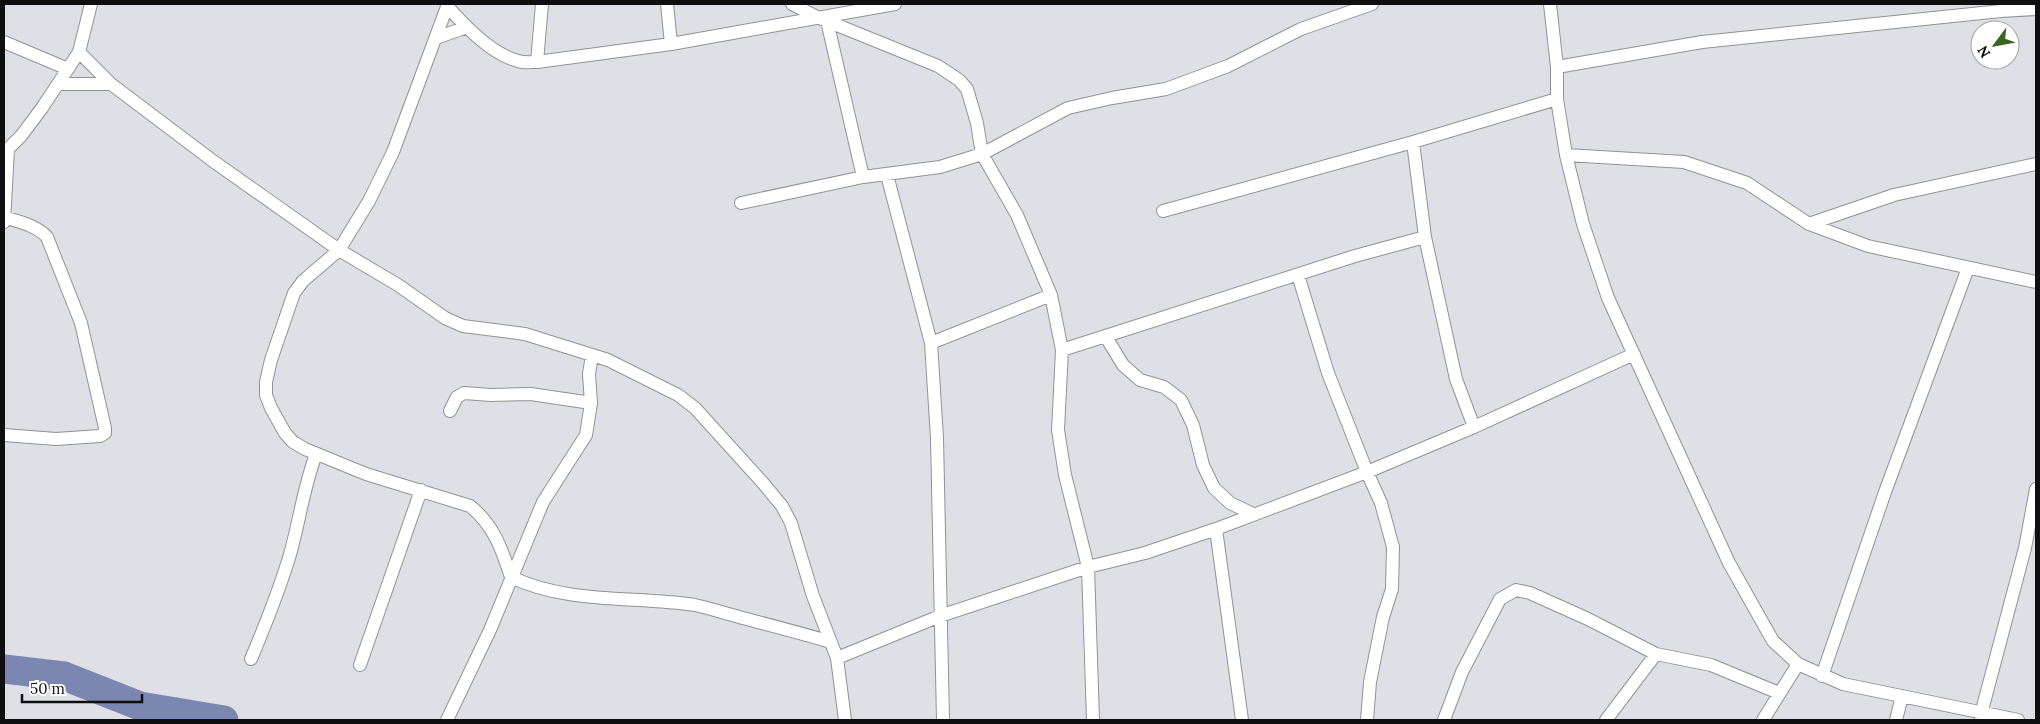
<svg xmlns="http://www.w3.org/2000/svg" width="2040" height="724" viewBox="0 0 2040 724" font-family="Lora,serif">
<rect width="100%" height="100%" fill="#dfe0e5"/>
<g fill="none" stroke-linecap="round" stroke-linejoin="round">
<path stroke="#7b86b1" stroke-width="29" d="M4,669L64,676L140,706L224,720"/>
<defs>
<path id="street" d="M448,4L393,152L369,201L339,250L303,281L294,293L271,360L266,382V395L271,408L285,433L293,442L305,449L366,474L470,506C494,525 502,550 511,577C567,604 634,596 695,605C709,608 724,613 739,617C769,625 800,633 831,642
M667,4L671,44
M792,4L817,17L938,66L959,80L967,89L977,123L982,154L1017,215L1051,295L1062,350L1058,430L1065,475L1088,567L1093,720
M1550,4L1557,67V99L1566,155L1583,224L1608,298L1729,563L1773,641L1798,664L1843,684L2018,720
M447,6C465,26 491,54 518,61C524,63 531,62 537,62L671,44L895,4
M827,21L863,177
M436,38L467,27
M4,42L68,69
M79,52L111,84L213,161L339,250L398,285L445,318L463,326L525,334L608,360L678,395L695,408L763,483L782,506L791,523L813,596L837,658L845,720
M537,62L542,4
M1557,67L1702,42L2001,11L2036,9
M58,84H111
M1413,142L1425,237L1456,379L1474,427
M4,153L21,136L42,108L79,52L91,4
M1566,155L1684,162L1747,183L1809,224L1868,246L2036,282
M887,175L931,343L937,438L943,720
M741,203L863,177L940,167L982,154L1068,108L1112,98L1166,89L1228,66L1301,29L1372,4
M1163,211L1413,142L1557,99
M4,222L8,149
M1809,224L1894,195L2036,164
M1298,275L1328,373L1367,472L1381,503L1393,547L1392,589L1383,617L1370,682L1367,720
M1106,337L1123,365L1140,380L1164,387L1181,400L1193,425L1203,465L1214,488L1230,503L1253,514
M931,343L1051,295
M1062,350L1355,256L1425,237
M450,411L457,397L464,393L491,395L531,394L591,403
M4,435L56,439L100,436L105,433V428L81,323L47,237C36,225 19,222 4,217
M1216,529L1242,720
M837,658L940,616L1088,567L1145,553L1216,529L1367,472L1474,427L1634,354
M251,659C265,626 278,593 289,558C299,524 303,489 316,454
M360,665L421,490
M1822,676L1885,492L1968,268
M447,720L490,630L543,502L586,435L591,403L589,374L592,355
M1444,720L1462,672L1500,599L1516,590L1530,593L1588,619L1656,654L1711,665L1779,693
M1606,720L1656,654
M1763,720L1798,664
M1896,720L1902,696
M1981,720V714L2025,548L2036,489"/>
</defs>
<use href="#street" stroke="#919296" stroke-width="14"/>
<use href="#street" stroke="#fff" stroke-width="12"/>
</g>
<rect width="2040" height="724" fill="none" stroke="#0f0f11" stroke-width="10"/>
<g transform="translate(1995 45) rotate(238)"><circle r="24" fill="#ffffff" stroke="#9f9fa0"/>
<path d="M0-4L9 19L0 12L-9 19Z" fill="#376524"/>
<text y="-8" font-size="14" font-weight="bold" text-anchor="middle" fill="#0f0f11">N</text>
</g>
<path d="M22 694v8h120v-8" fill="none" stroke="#0f0f11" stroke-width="2.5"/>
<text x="30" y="694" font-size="15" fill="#0f0f11" stroke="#ffffff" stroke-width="4" paint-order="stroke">50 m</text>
</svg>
